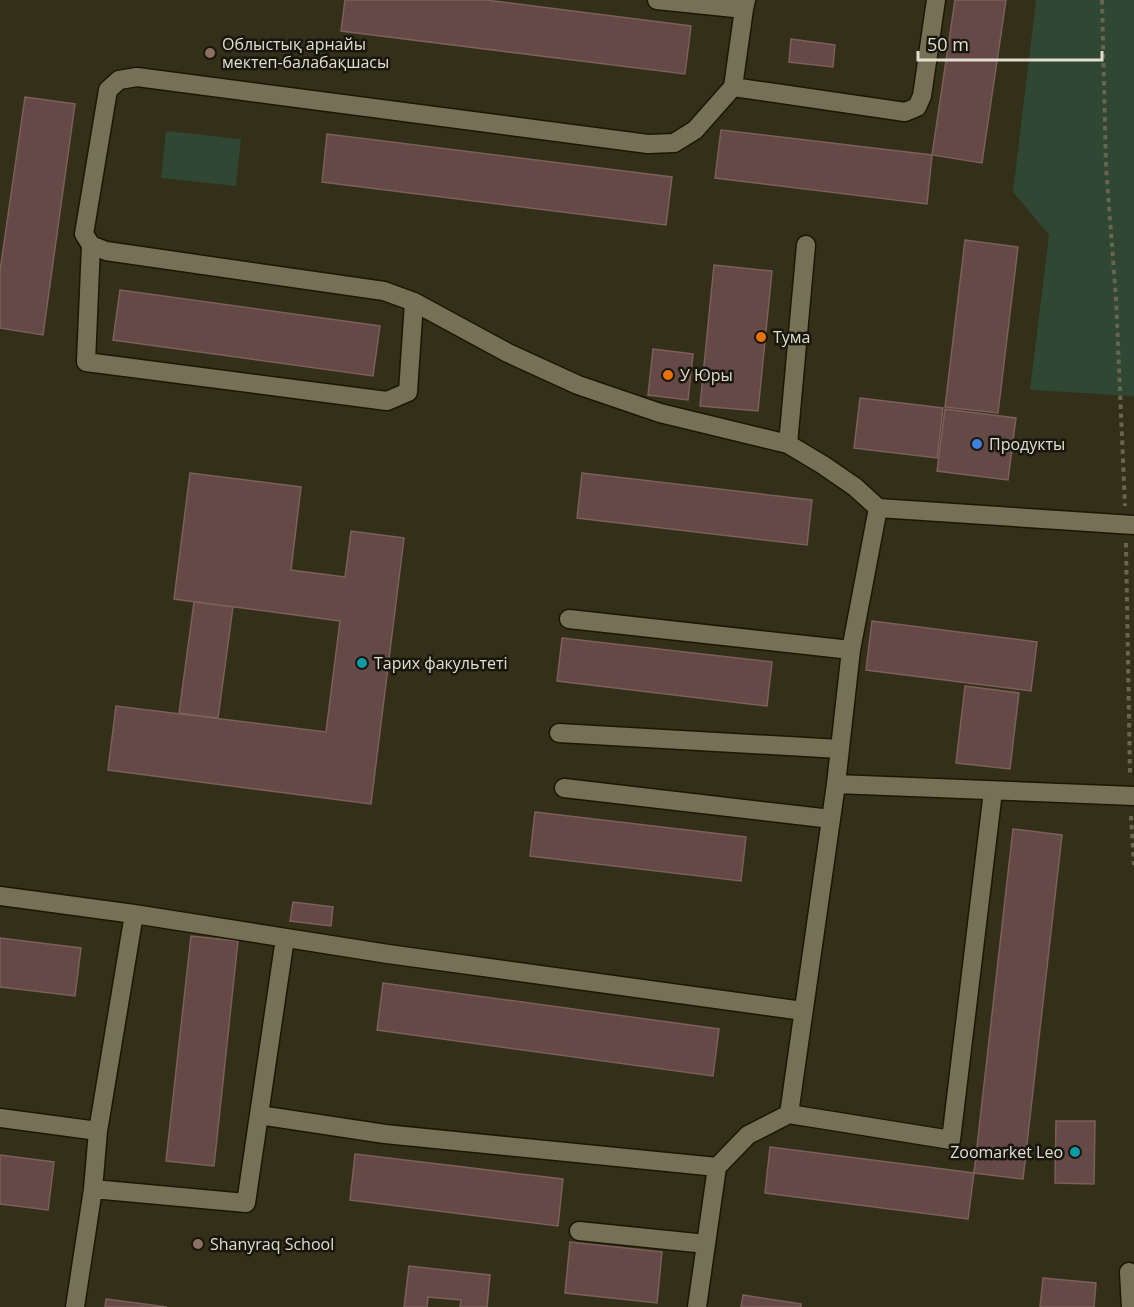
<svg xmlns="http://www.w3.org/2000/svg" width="1134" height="1307" viewBox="0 0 1134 1307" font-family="'Open Sans',sans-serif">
<rect width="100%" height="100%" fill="#342f18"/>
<path fill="#2f4733" d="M1036,0H1134V396L1030,390L1049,235L1013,192Z
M166,131L241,139L236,186L161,178Z"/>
<path fill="#654946" stroke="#7b5f5b" stroke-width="1.5" d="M345,0H486L691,26L685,74L341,31Z
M955,0H1006L982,163L932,155Z
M791,39L835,45L833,67L789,62Z
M25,97L75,104L43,335L0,328V271Z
M721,130L932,155L927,204L715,178Z
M327,134L672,177L666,225L322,182Z
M965,240L1018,247L998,413L945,407Z
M714,265L772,271L758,411L700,406Z
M120,290L380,326L373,376L113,340Z
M653,349L693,354L688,400L648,395Z
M860,398L943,408L937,458L854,448Z
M945,409L1016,418L1008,480L937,471Z
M190,473L301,487L291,570L345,577L351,531L404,538L371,804L108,770L116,706L326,732L340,621L174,599Z
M582,473L812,500L807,545L577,518Z
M194,602L233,607L218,718L179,713Z
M872,621L1037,642L1031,691L866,670Z
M562,638L772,662L767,706L557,681Z
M965,686L1019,693L1010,769L956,763Z
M535,812L746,837L741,881L530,856Z
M1013,829L1062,835L1023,1179L974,1173Z
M293,902L333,907L331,926L290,921Z
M191,936L238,941L214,1166L166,1161Z
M0,938L81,948L75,996L0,987Z
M383,983L719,1029L713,1076L377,1030Z
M1056,1121H1095L1094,1184L1055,1183Z
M770,1147L974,1173L968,1219L765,1193Z
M355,1154L563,1179L558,1226L350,1200Z
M0,1155L54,1162L48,1210L0,1204Z
M570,1242L662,1252L657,1303L565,1293Z
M409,1266L490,1275L487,1307H460L461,1300L428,1297L427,1307H404Z
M1043,1278L1096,1283L1094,1307H1040Z
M743,1295L801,1304V1307H741Z
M106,1299L167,1307H105Z"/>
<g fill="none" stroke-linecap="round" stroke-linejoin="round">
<defs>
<path id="minor" d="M657,0L744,9L746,0
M744,9L733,87L905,112L917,107L922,96L936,0
M733,87L695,130L674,143L648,144L137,77L119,80L108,90L84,234L91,245L106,251L384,291L414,302L508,353L578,385L660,413L788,444L823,465L855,487L878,508
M91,245L86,362L387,401L408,392L414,302
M788,444L806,245
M569,619L851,650
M559,733L840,749
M836,784L1134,796
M564,788L831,819
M0,896L134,914L388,954L803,1011
M789,1114L951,1140L993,791
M259,1115L385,1134L717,1167
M0,1118L98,1131
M93,1189L246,1203L285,938
M579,1231L706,1244
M1129,1272L1131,1307
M75,1307L93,1189L98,1131L134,914
M697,1307L717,1167L748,1135L789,1114L836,784L851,650L878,508L1134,525"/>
</defs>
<use href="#minor" stroke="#1c1702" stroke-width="21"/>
<path stroke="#686450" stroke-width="4" stroke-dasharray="4.5 4.5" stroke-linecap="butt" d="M1102,0L1106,167L1116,298L1125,506
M1126,543L1130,776
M1131,816L1134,865"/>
<use href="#minor" stroke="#767057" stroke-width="18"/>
</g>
<g fill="#8d6e63" stroke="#19170d" stroke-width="2">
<circle cx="210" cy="53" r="6"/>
<circle cx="198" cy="1244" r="6"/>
</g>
<g fill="#e8710a" stroke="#19170d" stroke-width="2">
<circle cx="761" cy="337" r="6"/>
<circle cx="668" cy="375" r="6"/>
</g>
<circle fill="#3f7fe0" stroke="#19170d" stroke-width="2" cx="977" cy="444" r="6"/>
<g fill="#0f9aa8" stroke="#19170d" stroke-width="2">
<circle cx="362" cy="663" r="6"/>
<circle cx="1075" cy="1152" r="6"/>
</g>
<g text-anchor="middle" stroke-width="5" stroke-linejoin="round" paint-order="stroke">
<g font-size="16" fill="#e1ded0" stroke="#19170d" text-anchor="start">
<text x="222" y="50">Облыстық арнайы<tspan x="222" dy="18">мектеп-балабақшасы</tspan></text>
<text x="773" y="343">Тума</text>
<text x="680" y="381">У Юры</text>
<text x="989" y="450">Продукты</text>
<text x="374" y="669">Тарих факультеті</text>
<text x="1063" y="1158" text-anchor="end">Zoomarket Leo</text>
<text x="210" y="1250">Shanyraq School</text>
</g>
</g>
<path d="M918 51v9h184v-9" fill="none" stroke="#e1ded0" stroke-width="3"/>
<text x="927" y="51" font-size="18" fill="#e1ded0" stroke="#19170d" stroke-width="4.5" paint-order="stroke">50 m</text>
</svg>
